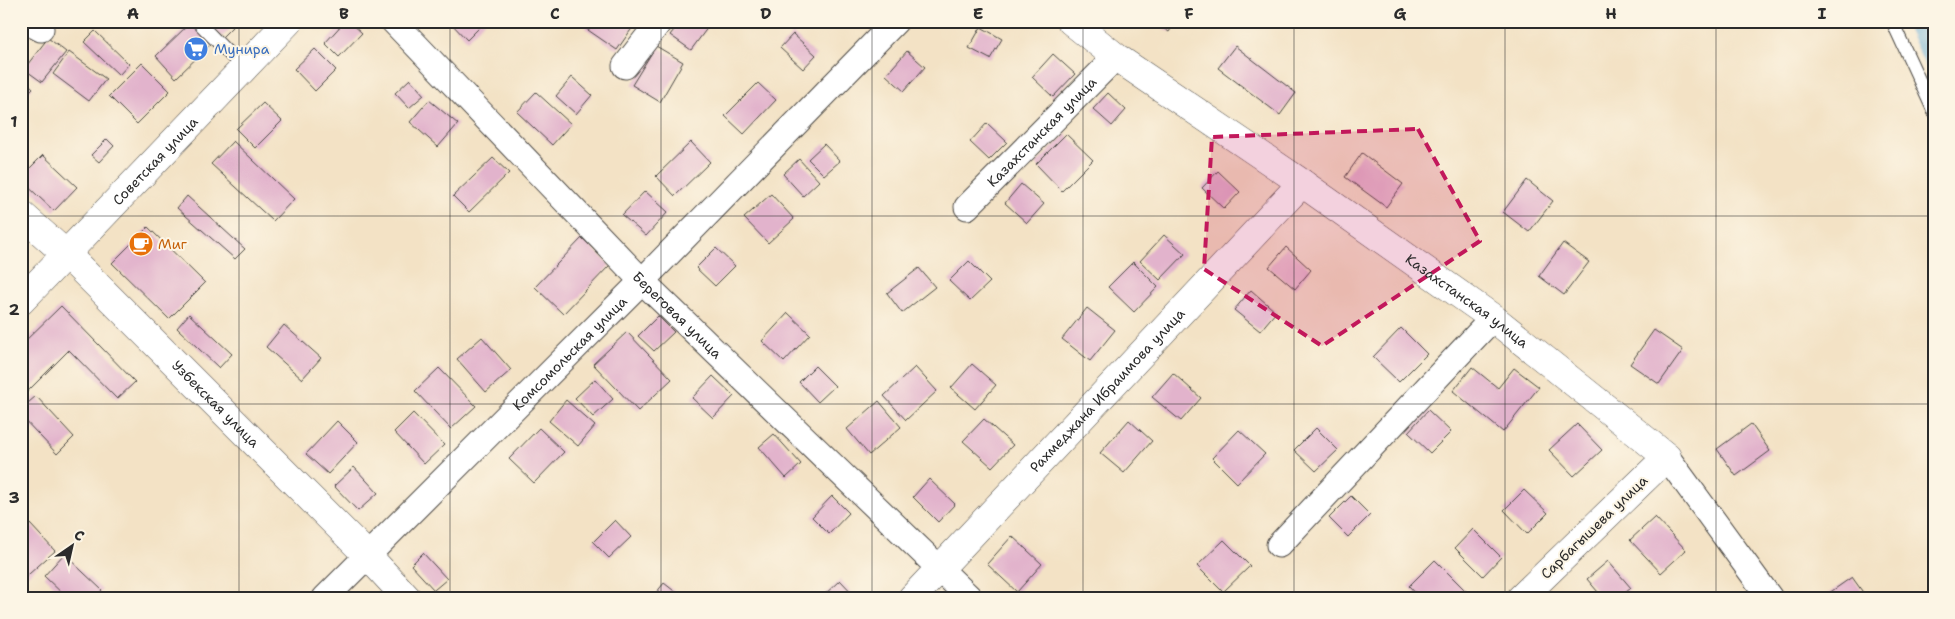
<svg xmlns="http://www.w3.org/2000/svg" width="1955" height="619" viewBox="0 0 1955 619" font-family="'Shantell Sans',sans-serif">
<rect width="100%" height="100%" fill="#fcf5e5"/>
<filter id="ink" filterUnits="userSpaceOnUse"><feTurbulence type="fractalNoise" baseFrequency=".02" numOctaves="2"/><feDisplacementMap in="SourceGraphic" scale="10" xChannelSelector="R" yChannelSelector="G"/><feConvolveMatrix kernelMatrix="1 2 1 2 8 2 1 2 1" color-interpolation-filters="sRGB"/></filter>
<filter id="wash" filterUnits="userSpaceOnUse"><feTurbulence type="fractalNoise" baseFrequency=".0096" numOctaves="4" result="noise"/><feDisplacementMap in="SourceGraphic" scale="20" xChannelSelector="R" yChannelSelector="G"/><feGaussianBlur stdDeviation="1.12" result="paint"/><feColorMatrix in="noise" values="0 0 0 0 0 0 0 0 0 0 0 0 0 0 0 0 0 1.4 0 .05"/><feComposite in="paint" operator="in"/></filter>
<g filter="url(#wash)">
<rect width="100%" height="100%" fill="#f3e2c5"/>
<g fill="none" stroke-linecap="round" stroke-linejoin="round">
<path stroke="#58a4d0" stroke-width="22" d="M1916,21L1934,59"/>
</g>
<g id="blocks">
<path fill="#e2b3cc" d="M206,21H238L222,37Z
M345,21H349L362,33L339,57L325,43Z
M449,21H486L467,40Z
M589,21H637L617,50L585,28Z
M681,21H701L708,27L691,50L670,35Z
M1153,21H1176L1169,32Z
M191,22L211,44L176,78L156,56Z
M981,27L1002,39L990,59L969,48Z
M95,31L129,64L119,75L84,42Z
M793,34L816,55L803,69L780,48Z
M48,38L66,52L42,82L24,69Z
M656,46L683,62L660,102L632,85Z
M1235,46L1296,93L1280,115L1218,68Z
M315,49L336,70L315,91L294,69Z
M907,51L925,67L904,91L886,75Z
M69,52L106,79L89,101L53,74Z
M1053,54L1075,74L1053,97L1032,77Z
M142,63L170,91L137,124L109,96Z
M21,76L33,88L21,100Z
M572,77L592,95L576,114L556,96Z
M410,79L424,95L409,108L395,93Z
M758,83L776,100L744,134L725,116Z
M536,92L571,124L552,145L517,112Z
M1108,93L1126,110L1112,126L1093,109Z
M429,100L458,124L438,147L410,122Z
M263,103L282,121L255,148L236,129Z
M987,123L1007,142L989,160L970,142Z
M1066,134L1093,160L1062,191L1036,164Z
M107,139L114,146L99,162L91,155Z
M233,141L294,199L273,221L211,164Z
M691,142L710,162L675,196L656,176Z
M824,144L840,161L824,175L808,159Z
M1362,153L1403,184L1386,207L1345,177Z
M43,155L77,187L54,211L21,180V177Z
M493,158L509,173L469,212L453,196Z
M799,159L819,181L803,196L783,174Z
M1218,171L1240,192L1224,209L1202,188Z
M1527,180L1553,201L1529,232L1503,212Z
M1021,184L1044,204L1027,223L1005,203Z
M645,191L668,212L646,236L622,215Z
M771,194L794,219L768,243L744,218Z
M187,196L245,249L235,259L177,208Z
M148,227L205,283L169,319L112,263Z
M1164,235L1185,254L1160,280L1140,261Z
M582,238L610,265L563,314L535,287Z
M1563,243L1589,262L1564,295L1539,276Z
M1286,247L1311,270L1295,289L1269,267Z
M716,248L735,266L715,286L696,268Z
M969,261L990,282L970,301L949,281Z
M1133,262L1158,287L1134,312L1108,287Z
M919,268L935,287L902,313L887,293Z
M1251,290L1276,312L1260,331L1234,310Z
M61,306L135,382L117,399L69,350L21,398V345Z
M1087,308L1115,330L1090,361L1062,339Z
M788,313L810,334L784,362L762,341Z
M189,314L232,354L219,368L177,328Z
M658,316L674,332L654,351L638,336Z
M284,325L321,358L302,379L266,347Z
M1401,328L1427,354L1399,382L1373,357Z
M1654,330L1683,350L1659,384L1630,364Z
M627,332L672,379L638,411L593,364Z
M482,337L511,370L486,392L457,359Z
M972,364L996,385L975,409L951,388Z
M815,366L835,386L818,402L799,382Z
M915,367L937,391L906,420L884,396Z
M1472,367L1498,388L1514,368L1539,387L1503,432L1453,391Z
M439,368L476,406L451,429L415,391Z
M1173,373L1201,398L1181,421L1152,397Z
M713,376L734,396L713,418L692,398Z
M595,379L613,399L593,417L575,398Z
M36,396L74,437L57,454L21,416V409Z
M566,400L595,426L578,446L549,421Z
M879,401L901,427L869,455L847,429Z
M1428,410L1451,432L1430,453L1408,432Z
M413,413L444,445L424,464L394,432Z
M984,419L1013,445L992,467L963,441Z
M1129,420L1152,441L1124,473L1100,453Z
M337,421L358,442L328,474L306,454Z
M1577,424L1602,450L1574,476L1549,450Z
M1751,424L1770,451L1736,476L1717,449Z
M539,428L564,452L534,483L509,459Z
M1316,428L1338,450L1316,471L1294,450Z
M1239,430L1265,454L1237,483L1212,458Z
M774,434L801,464L786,478L759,447Z
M354,467L378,493L358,511L334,486Z
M929,479L955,504L938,522L913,497Z
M1524,490L1548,513L1527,534L1504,510Z
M832,496L849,513L829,534L812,517Z
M1351,496L1370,515L1348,537L1329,518Z
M1655,517L1686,550L1661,573L1630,540Z
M615,520L631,537L609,558L593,542Z
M30,524L55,551L21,581V532Z
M1473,529L1501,557L1483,576L1455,548Z
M1012,536L1042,564L1017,592L987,564Z
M1224,540L1250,566L1223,592L1197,566Z
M423,553L447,579L434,590L411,565Z
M64,554L102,590L95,598H67L44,576Z
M1435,560L1466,591L1460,598H1420L1409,586Z
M1608,561L1631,588L1619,598H1603L1587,579Z
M1852,577L1867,598H1822Z
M840,580L857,598H821Z
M664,583L683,598H652Z"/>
</g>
</g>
<g filter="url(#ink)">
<use href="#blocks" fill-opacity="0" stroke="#494642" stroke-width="1"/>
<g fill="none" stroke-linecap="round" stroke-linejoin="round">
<defs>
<path id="service" d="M197,21L243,68
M1892,21L1934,112"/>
<g id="minor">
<path d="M26,21L41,29"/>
<path id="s1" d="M393,21L642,281L970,598"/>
<path d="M625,66L660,21"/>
<path id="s2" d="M967,207L1116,57"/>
<path d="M1667,457L1770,598"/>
<path d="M1279,545L1493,318"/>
<path id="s3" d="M325,598L642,281L896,21"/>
</g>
<g id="tertiary">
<path id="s4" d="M1071,21L1116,57L1302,183L1493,318L1667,457L1521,598"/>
<path id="s5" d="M21,214L67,255L367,555L407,598"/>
<path id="s6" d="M912,598L1302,183"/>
</g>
<g id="secondary">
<path id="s7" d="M21,301L289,21"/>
</g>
</defs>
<use href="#service" stroke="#494642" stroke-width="14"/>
<use href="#minor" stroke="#494642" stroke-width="27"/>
<use href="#tertiary" stroke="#494642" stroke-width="29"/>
<use href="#secondary" stroke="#494642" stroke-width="29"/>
<use href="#service" stroke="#fff" stroke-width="12"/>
<use href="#minor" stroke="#fff" stroke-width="25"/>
<use href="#tertiary" stroke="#fff" stroke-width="28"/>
<use href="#secondary" stroke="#fff" stroke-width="28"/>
</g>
</g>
<path fill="#c2185b" fill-opacity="0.2" stroke="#c2185b" stroke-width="4" stroke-dasharray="10 6" stroke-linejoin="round" d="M1418,129L1480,241L1322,346L1204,269L1212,137Z"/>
<path fill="none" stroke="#2b2b2b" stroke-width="1" stroke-opacity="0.55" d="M239,21V598M450,21V598M661,21V598M872,21V598M1083,21V598M1294,21V598M1505,21V598M1716,21V598M21,216H1934M21,404H1934"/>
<defs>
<symbol id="supermarket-disc" viewBox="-11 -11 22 22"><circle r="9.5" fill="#3f7fe0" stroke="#fcf5e5"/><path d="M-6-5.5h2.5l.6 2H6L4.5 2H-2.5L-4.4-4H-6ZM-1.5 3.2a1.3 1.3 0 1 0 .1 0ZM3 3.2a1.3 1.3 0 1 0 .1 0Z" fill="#fff"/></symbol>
<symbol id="cafe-disc" viewBox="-11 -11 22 22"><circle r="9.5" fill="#e8710a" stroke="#fcf5e5"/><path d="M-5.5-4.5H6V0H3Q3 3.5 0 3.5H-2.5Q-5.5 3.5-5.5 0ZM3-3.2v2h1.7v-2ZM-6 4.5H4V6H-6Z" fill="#fff"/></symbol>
</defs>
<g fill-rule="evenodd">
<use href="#supermarket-disc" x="182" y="35" width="28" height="28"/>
<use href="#cafe-disc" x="127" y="230" width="28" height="28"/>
</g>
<g text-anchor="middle" stroke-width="4" stroke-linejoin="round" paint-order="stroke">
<g font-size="14" fill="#366cbe" stroke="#fcf5e5" text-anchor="start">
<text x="214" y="54">Мунира</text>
</g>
<g font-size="14" fill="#2b2b2b" stroke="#fcf5e5">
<text dy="5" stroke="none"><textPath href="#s2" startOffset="106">Казахстанская улица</textPath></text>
<text dy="5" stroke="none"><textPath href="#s7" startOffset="194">Советская улица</textPath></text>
<text dy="5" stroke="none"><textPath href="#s4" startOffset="485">Казахстанская улица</textPath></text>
<text dy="5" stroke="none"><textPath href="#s1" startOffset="409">Береговая улица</textPath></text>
<text dy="5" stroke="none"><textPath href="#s3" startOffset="346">Комсомольская улица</textPath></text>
<text dy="5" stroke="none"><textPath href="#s6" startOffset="285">Рахмеджана Ибраимова улица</textPath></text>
<text dy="5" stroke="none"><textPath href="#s5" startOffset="272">Узбекская улица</textPath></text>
<text transform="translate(1594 527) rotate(-44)" y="5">Сарбагышева улица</text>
</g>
<g font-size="14" fill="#c56008" stroke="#fcf5e5" text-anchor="start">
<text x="158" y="249">Миг</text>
</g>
</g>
<rect width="1955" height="619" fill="none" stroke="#fcf5e5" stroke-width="55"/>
<g transform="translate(72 546) rotate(34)" stroke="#fcf5e5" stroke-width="4" paint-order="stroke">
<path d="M0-4L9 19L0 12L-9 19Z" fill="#2b2b2b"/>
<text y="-8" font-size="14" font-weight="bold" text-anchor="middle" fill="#2b2b2b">С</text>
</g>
<rect x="28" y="28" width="1900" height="564" fill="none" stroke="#2b2b2b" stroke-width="2"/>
<g font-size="16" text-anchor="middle" font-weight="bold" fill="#2b2b2b">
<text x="133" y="19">A</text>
<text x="344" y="19">B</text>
<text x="555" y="19">C</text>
<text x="766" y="19">D</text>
<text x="978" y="19">E</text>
<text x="1189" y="19">F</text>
<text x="1400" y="19">G</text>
<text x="1611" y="19">H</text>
<text x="1822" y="19">I</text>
<text x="14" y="127">1</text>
<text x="14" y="315">2</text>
<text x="14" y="503">3</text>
</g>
</svg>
